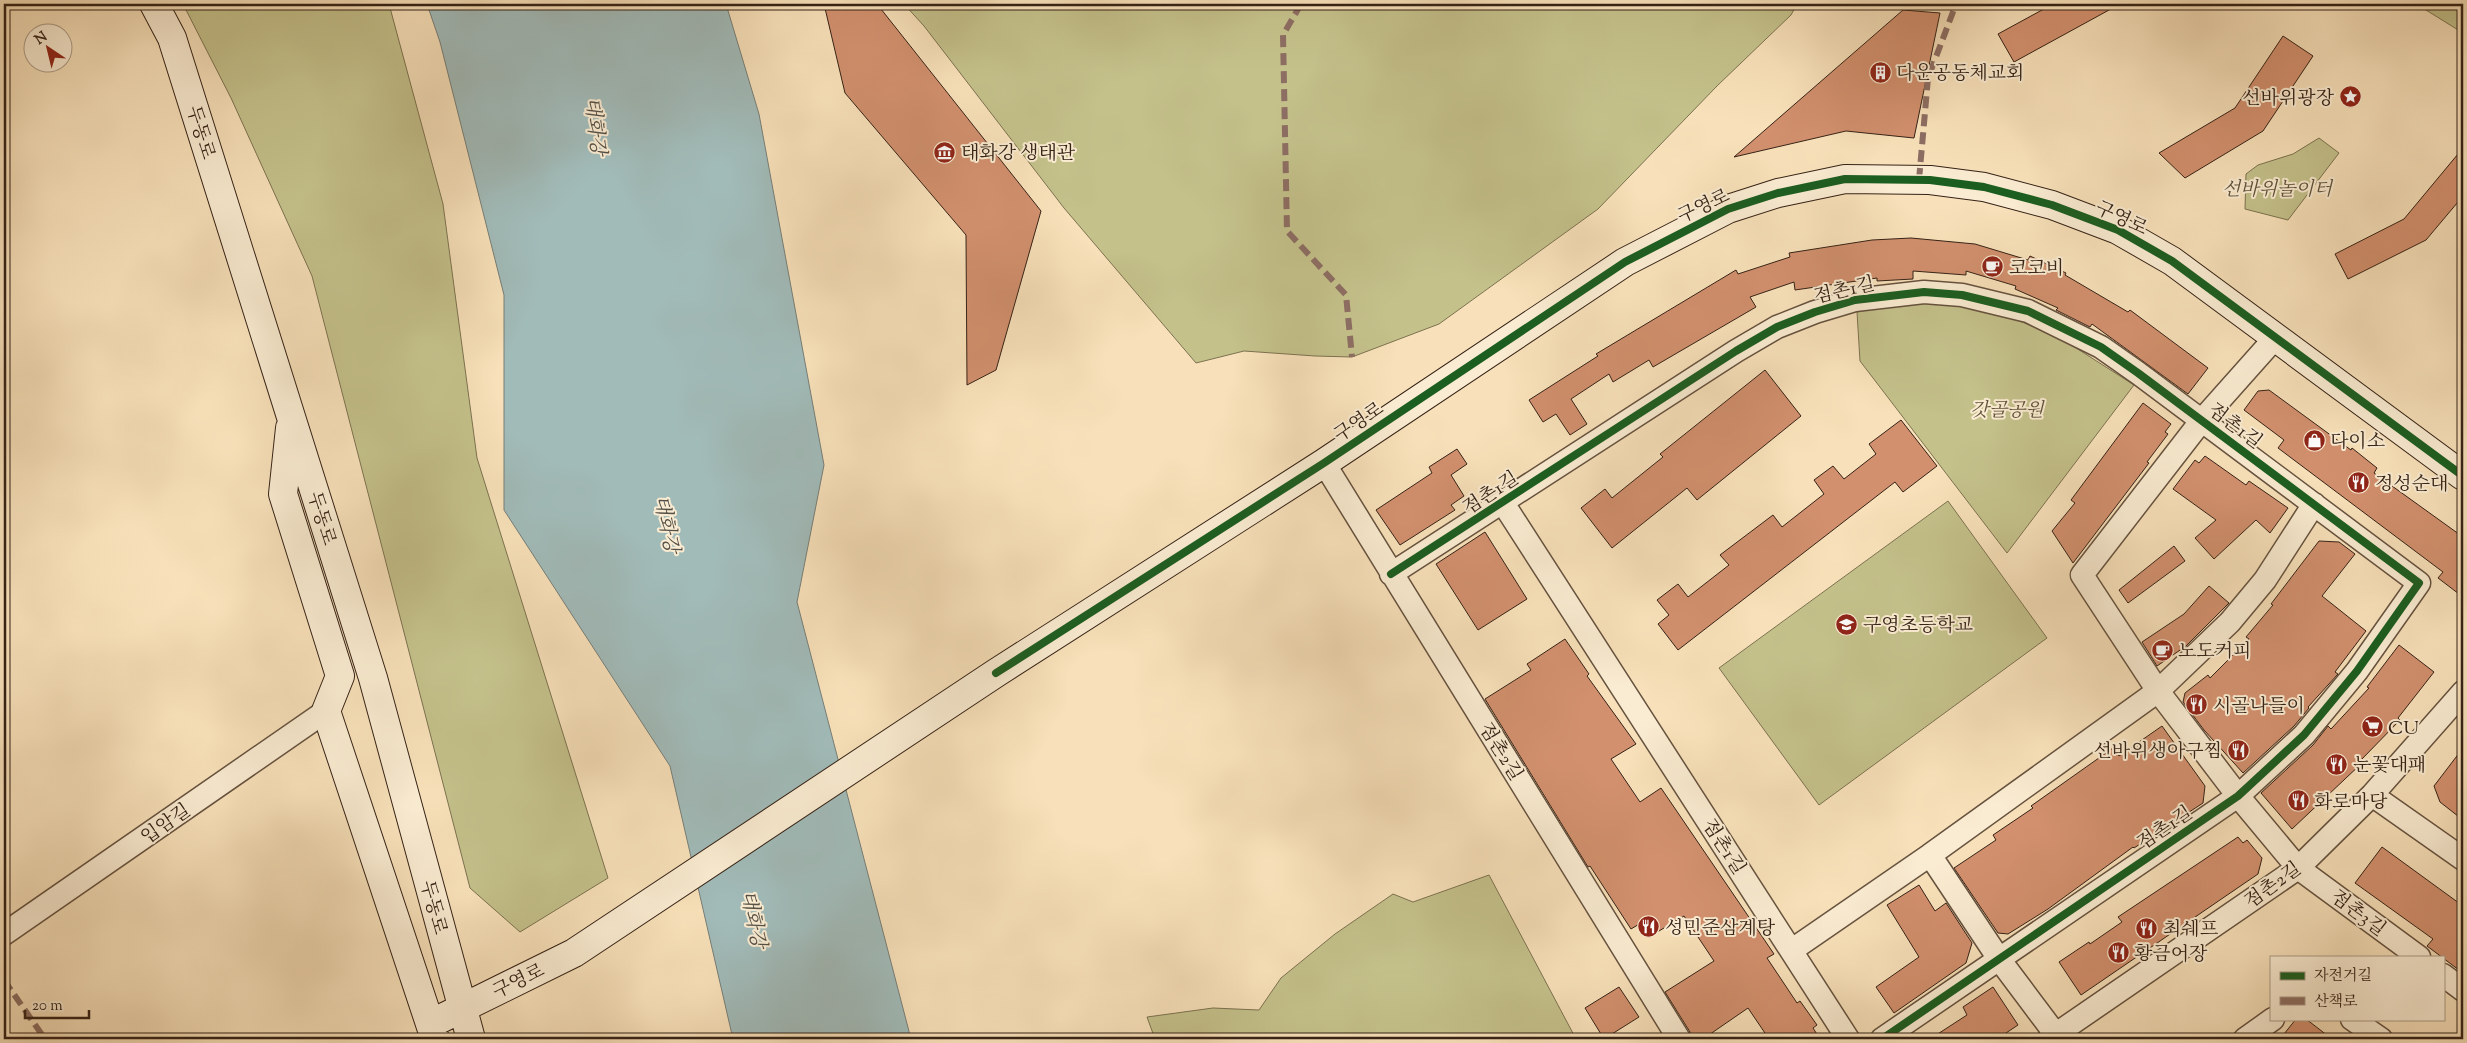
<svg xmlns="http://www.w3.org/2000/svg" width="2467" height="1043" viewBox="0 0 2467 1043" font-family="'Sorts Mill Goudy','Noto Serif KR',serif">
<rect width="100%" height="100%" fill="#f8e1ba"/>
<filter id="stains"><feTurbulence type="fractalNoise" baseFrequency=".004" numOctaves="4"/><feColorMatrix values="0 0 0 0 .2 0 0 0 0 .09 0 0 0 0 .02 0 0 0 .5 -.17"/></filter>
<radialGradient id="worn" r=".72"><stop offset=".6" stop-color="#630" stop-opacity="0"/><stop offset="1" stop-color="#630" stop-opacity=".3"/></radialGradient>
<path fill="#c4c18b" stroke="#7c7250" d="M183,4H389L443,204L477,458L608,878L520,932L470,888L312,276L231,98Z
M904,4H1797L1791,15L1717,86L1598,209L1439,324L1352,357L1315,356L1244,351L1196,363L1064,208L924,26Z
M2419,4H2463V33L2418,5Z
M2319,138L2339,153L2288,220L2245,209L2246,174L2258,165L2293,154Z
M1923,299L2000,313L2059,337L2134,385L2007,553L1860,361L1857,312Z
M1948,501L2047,638L1819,805L1719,668Z
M1489,875L1576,1039H1155L1147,1017L1213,1008L1259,1010L1281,978L1335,934L1393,894L1413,902Z"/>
<path fill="#a1bbb9" stroke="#767e78" d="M427,4H726L759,114L824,465L797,602L911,1039H733L670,766L504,510V295L440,42Z"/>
<path fill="#d2906e" stroke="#352216" d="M824,4H877L1041,211L996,370L967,385L966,235L845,93Z
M2053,4H2120L2014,62L1998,34Z
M1903,10L1940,13L1914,138L1846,131L1734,157Z
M2283,36L2313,56L2263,131L2185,178L2159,153L2235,108Z
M2463,148V196L2426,240L2348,279L2335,254L2404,219Z
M1911,238L1975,244L2028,260L2030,256L2066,273L2065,275L2128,312L2130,310L2208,368L2188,394L2092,324L2090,327L2056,310L2058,308L2015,289L2016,286L1966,271V275L1913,271V279L1877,281V278L1795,290L1794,282L1750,297L1756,307L1653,367L1649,360L1613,382L1609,374L1571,399L1587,424L1570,435L1556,414L1543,422L1529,400L1598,356L1596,354L1736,270L1738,274L1790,257L1789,253L1872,240Z
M1765,370L1801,416L1697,500L1687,488L1612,548L1581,508L1605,489L1612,498L1663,457L1660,454Z
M2269,390L2351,450L2352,448L2377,468L2374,473L2463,537V597L2438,578L2443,572L2278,448L2284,440L2244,410L2258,391Z
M2143,403L2171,424L2165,432L2168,434L2147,462L2149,463L2073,563L2052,531L2075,503L2071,500Z
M1901,420L1937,466L1903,492L1895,482L1678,650L1658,624L1669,615L1657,600L1678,584L1688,597L1729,565L1720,555L1773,515L1782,527L1824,494L1814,480L1833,466L1844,479L1876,454L1869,444Z
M1457,449L1467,464L1451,475L1464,496L1451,505L1455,510L1400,545L1376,510L1432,473L1429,467Z
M2205,456L2246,485L2249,481L2288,508L2270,533L2256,520L2214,559L2195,538L2216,520L2173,489L2195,460L2199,463Z
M1485,532L1527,599L1478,630L1436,564Z
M2319,541L2339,542L2355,554L2322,596L2366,631L2335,672L2338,674L2308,707L2309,708L2294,726L2243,773L2204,730L2183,702L2185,693L2208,675L2210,678L2249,639L2246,637L2273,605L2271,604Z
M2174,546L2185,561L2128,603L2119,590Z
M2209,586L2229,603L2186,646L2157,666L2142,642L2184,614Z
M1565,639L1589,674L1587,676L1636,744L1611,759L1640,802L1661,788L1774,954L1767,958L1797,1003L1800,1001L1817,1025L1813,1028L1820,1039H1769L1748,1008L1703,1039H1692L1690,1032L1665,992L1714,961L1684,916L1649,937L1641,923L1631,929L1590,866L1588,867L1485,699L1531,670L1527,664Z
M2399,645L2434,672L2398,718L2400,720L2361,760L2363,762L2292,829L2261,793L2313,745L2328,726L2331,729L2369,688L2367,687Z
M2162,726L2205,786L2203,803L2134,848L2133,847L2048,909L2008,934L1998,933L1954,868L1996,840L1993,835L2033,808L2031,806L2113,748L2119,756Z
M2463,748V820L2440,802L2434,786Z
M2238,837L2243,843L2247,840L2262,858L2258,874L2081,995L2059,962L2089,942L2090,944L2122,922L2118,917Z
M2382,847L2463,906V973L2427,946L2433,939L2355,883Z
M1919,885L1935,911L1946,903L1972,943L1966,963L1894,1013L1876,987L1919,957L1887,905Z
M1619,987L1639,1017L1604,1039L1585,1008Z
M1993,987L2018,1025L1997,1039H1930L1967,1015L1963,1007Z
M2296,1019H2306L2332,1039H2280Z"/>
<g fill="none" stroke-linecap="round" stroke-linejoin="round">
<defs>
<path id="street" d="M1324,463L1679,1039
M1503,503L1848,1039
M2314,504L2265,580L2230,622L2158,691L2238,796L2298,868L2419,957
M1391,574L1736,351L1777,327L1815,312L1855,300L1924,292L1962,295L2028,311L2101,347L2138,373L2419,583L2357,671L2304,735L2238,796L1882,1039
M2372,795L2463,859
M4,934L326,711
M1792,950L1930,855
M2443,975L2463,990
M2352,1019L2381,1039
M2049,1039L2298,868L2372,795L2463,692
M2059,1039L1999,959L1930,855L2158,691L2082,575L2202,420L2275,338
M2245,1039L2273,1019"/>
<path id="secondary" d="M154,4L172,38L373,678L471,1039
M290,428L283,494L340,676L326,711L435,1039
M430,1024L574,953L996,673L1324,463L1625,262L1728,209L1778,193L1845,179L1930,180L1984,187L2052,205L2118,230L2172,261L2463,476"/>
</defs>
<use href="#street" stroke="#66523f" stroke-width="25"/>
<use href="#secondary" stroke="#352216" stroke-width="30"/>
<use href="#street" stroke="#faecd2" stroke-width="22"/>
<use href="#secondary" stroke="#faecd2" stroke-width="28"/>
<path stroke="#8d6e63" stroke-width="6" stroke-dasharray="12 6" stroke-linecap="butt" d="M1301,4L1283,35L1287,231L1346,295L1352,357
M1919,180L1928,78L1956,4
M4,980L45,1039"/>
<defs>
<path id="cycleway" d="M1391,574L1736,351L1777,327L1815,312L1855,300L1924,292L1962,295L2028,311L2101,347L2138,373L2419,583L2357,671L2304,735L2238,796L1882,1039
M996,673L1324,463L1625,262L1728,209L1778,193L1845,179L1930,180L1984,187L2052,205L2118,230L2172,261L2463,476"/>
</defs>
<use href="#cycleway" stroke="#faecd2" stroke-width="11"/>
<use href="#cycleway" stroke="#1b5e20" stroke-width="8"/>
</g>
<defs>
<symbol id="building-disc" viewBox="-11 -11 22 22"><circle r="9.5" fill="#8f2418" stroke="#faecd2"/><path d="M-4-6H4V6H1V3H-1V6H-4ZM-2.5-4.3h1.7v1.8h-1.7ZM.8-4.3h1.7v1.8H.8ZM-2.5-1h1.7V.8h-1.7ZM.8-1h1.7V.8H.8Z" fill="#fff"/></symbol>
<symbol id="sight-disc" viewBox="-11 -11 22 22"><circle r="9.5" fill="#8f2418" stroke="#faecd2"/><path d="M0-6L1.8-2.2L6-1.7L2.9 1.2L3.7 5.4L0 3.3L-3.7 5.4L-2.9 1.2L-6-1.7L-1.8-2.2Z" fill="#fff"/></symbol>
<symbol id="museum-disc" viewBox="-11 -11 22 22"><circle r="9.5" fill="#8f2418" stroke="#faecd2"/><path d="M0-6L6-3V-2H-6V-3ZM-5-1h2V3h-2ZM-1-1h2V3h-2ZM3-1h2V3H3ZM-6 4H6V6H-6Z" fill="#fff"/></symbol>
<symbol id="cafe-disc" viewBox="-11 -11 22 22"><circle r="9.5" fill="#8f2418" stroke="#faecd2"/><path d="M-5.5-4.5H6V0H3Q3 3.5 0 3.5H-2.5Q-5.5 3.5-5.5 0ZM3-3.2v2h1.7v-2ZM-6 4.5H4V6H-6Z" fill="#fff"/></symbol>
<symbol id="shop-disc" viewBox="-11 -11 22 22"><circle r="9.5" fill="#8f2418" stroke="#faecd2"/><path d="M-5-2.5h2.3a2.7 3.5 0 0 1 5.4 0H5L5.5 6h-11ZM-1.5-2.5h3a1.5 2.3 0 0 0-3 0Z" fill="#fff"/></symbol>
<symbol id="restaurant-disc" viewBox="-11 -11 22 22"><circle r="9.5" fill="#8f2418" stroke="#faecd2"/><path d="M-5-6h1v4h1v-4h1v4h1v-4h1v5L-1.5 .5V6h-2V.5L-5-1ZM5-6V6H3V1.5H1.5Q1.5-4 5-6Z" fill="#fff"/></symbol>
<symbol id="school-disc" viewBox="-11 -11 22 22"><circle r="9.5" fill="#8f2418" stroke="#faecd2"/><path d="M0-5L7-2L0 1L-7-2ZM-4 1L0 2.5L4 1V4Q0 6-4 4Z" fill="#fff"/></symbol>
<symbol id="supermarket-disc" viewBox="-11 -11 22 22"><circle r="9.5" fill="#8f2418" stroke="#faecd2"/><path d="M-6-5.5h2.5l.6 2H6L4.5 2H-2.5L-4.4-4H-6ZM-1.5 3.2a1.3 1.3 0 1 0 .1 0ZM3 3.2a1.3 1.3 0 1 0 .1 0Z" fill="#fff"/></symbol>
</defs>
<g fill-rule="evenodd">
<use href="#building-disc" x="1868" y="60" width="25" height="25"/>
<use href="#sight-disc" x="2338" y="84" width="25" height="25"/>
<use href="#museum-disc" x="932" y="140" width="25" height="25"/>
<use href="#cafe-disc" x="1980" y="254" width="25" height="25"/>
<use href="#shop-disc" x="2302" y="428" width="25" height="25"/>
<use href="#restaurant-disc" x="2346" y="470" width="25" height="25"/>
<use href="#school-disc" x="1834" y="612" width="25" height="25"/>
<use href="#cafe-disc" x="2150" y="638" width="25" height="25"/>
<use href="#restaurant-disc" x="2184" y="692" width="25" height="25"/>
<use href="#supermarket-disc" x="2360" y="714" width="25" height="25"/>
<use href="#restaurant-disc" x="2226" y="738" width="25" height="25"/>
<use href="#restaurant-disc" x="2324" y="752" width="25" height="25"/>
<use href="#restaurant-disc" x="2286" y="788" width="25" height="25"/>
<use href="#restaurant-disc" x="1636" y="914" width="25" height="25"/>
<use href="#restaurant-disc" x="2134" y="916" width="25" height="25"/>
<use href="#restaurant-disc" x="2106" y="940" width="25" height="25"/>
</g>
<g text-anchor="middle" stroke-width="4" stroke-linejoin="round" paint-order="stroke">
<g font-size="19" fill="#352216" stroke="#faecd2" text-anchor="start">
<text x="1896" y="79">다운공동체교회</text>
<text x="2334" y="104" text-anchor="end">선바위광장</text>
<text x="961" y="159">태화강 생태관</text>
<text x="2009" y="274">코코비</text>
<text x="2330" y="447">다이소</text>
<text x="2375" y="490">정성순대</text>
<text x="1863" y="631">구영초등학교</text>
<text x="2178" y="657">노도커피</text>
<text x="2213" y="712">시골나들이</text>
<text x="2388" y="734">CU</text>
<text x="2222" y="757" text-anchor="end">선바위생아구찜</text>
<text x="2353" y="771">눈꽃대패</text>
<text x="2314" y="808">화로마당</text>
<text x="1665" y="934">성민준삼계탕</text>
<text x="2163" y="935">최쉐프</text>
<text x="2134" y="960">황금어장</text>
</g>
<g font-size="19" fill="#352216" stroke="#faecd2">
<text transform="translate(202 132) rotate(73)" y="7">두동로</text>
<text transform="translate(1703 205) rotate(-25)" y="7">구영로</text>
<text transform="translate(2122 217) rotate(25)" y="7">구영로</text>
<text transform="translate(1844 289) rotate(-13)" y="7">점촌1길</text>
<text transform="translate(1358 421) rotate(-34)" y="7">구영로</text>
<text transform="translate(2236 425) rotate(37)" y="7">점촌1길</text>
<text transform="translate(1490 492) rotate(-33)" y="7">점촌1길</text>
<text transform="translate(323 518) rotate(73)" y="7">두동로</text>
<text transform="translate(1502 751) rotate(58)" y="7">점촌2길</text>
<text transform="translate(165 823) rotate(-35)" y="7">입암길</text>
<text transform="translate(2164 827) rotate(-34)" y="7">점촌1길</text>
<text transform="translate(1725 846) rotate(57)" y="7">점촌1길</text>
<text transform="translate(2272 884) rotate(-36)" y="7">점촌2길</text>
<text transform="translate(435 907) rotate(75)" y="7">두동로</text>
<text transform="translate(2359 912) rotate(37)" y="7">점촌3길</text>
<text transform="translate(518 980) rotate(-26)" y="7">구영로</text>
</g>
<g font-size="19" font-style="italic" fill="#605239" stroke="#faecd2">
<text x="2277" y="195">선바위놀이터</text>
<text x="2007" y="416">갓골공원</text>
</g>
<g font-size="20" font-style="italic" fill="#555047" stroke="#faecd2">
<text transform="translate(596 126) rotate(83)" y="7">태화강</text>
<text transform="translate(667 524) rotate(78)" y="7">태화강</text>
<text transform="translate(754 919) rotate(78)" y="7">태화강</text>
</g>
</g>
<rect width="2467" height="1043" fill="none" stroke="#f8e1ba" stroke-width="20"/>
<rect x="5" y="5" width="2457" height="1033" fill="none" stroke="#352216" stroke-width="2.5"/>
<rect x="10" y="10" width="2447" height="1023" fill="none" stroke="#352216"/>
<rect x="2270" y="956" width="175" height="65" fill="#faecd2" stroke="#ab9b87"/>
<rect x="2280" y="972" width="25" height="8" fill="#1b5e20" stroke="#ab9b87"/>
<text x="2314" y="980" font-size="15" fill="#352216">자전거길</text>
<rect x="2280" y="997" width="25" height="8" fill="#8d6e63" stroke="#ab9b87"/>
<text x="2314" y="1006" font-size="15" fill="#352216">산책로</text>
<g transform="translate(48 48) rotate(325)"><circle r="24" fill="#faecd2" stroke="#ab9b87"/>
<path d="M0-4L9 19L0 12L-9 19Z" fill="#8f2418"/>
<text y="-8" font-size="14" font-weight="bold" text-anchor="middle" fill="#352216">N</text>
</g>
<path d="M25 1010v8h64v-8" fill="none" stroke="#352216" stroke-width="2.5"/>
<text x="32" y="1010" font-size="15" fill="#352216" stroke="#faecd2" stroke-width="4" paint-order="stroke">20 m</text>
<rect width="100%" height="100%" filter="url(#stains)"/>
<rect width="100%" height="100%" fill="url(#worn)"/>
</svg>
